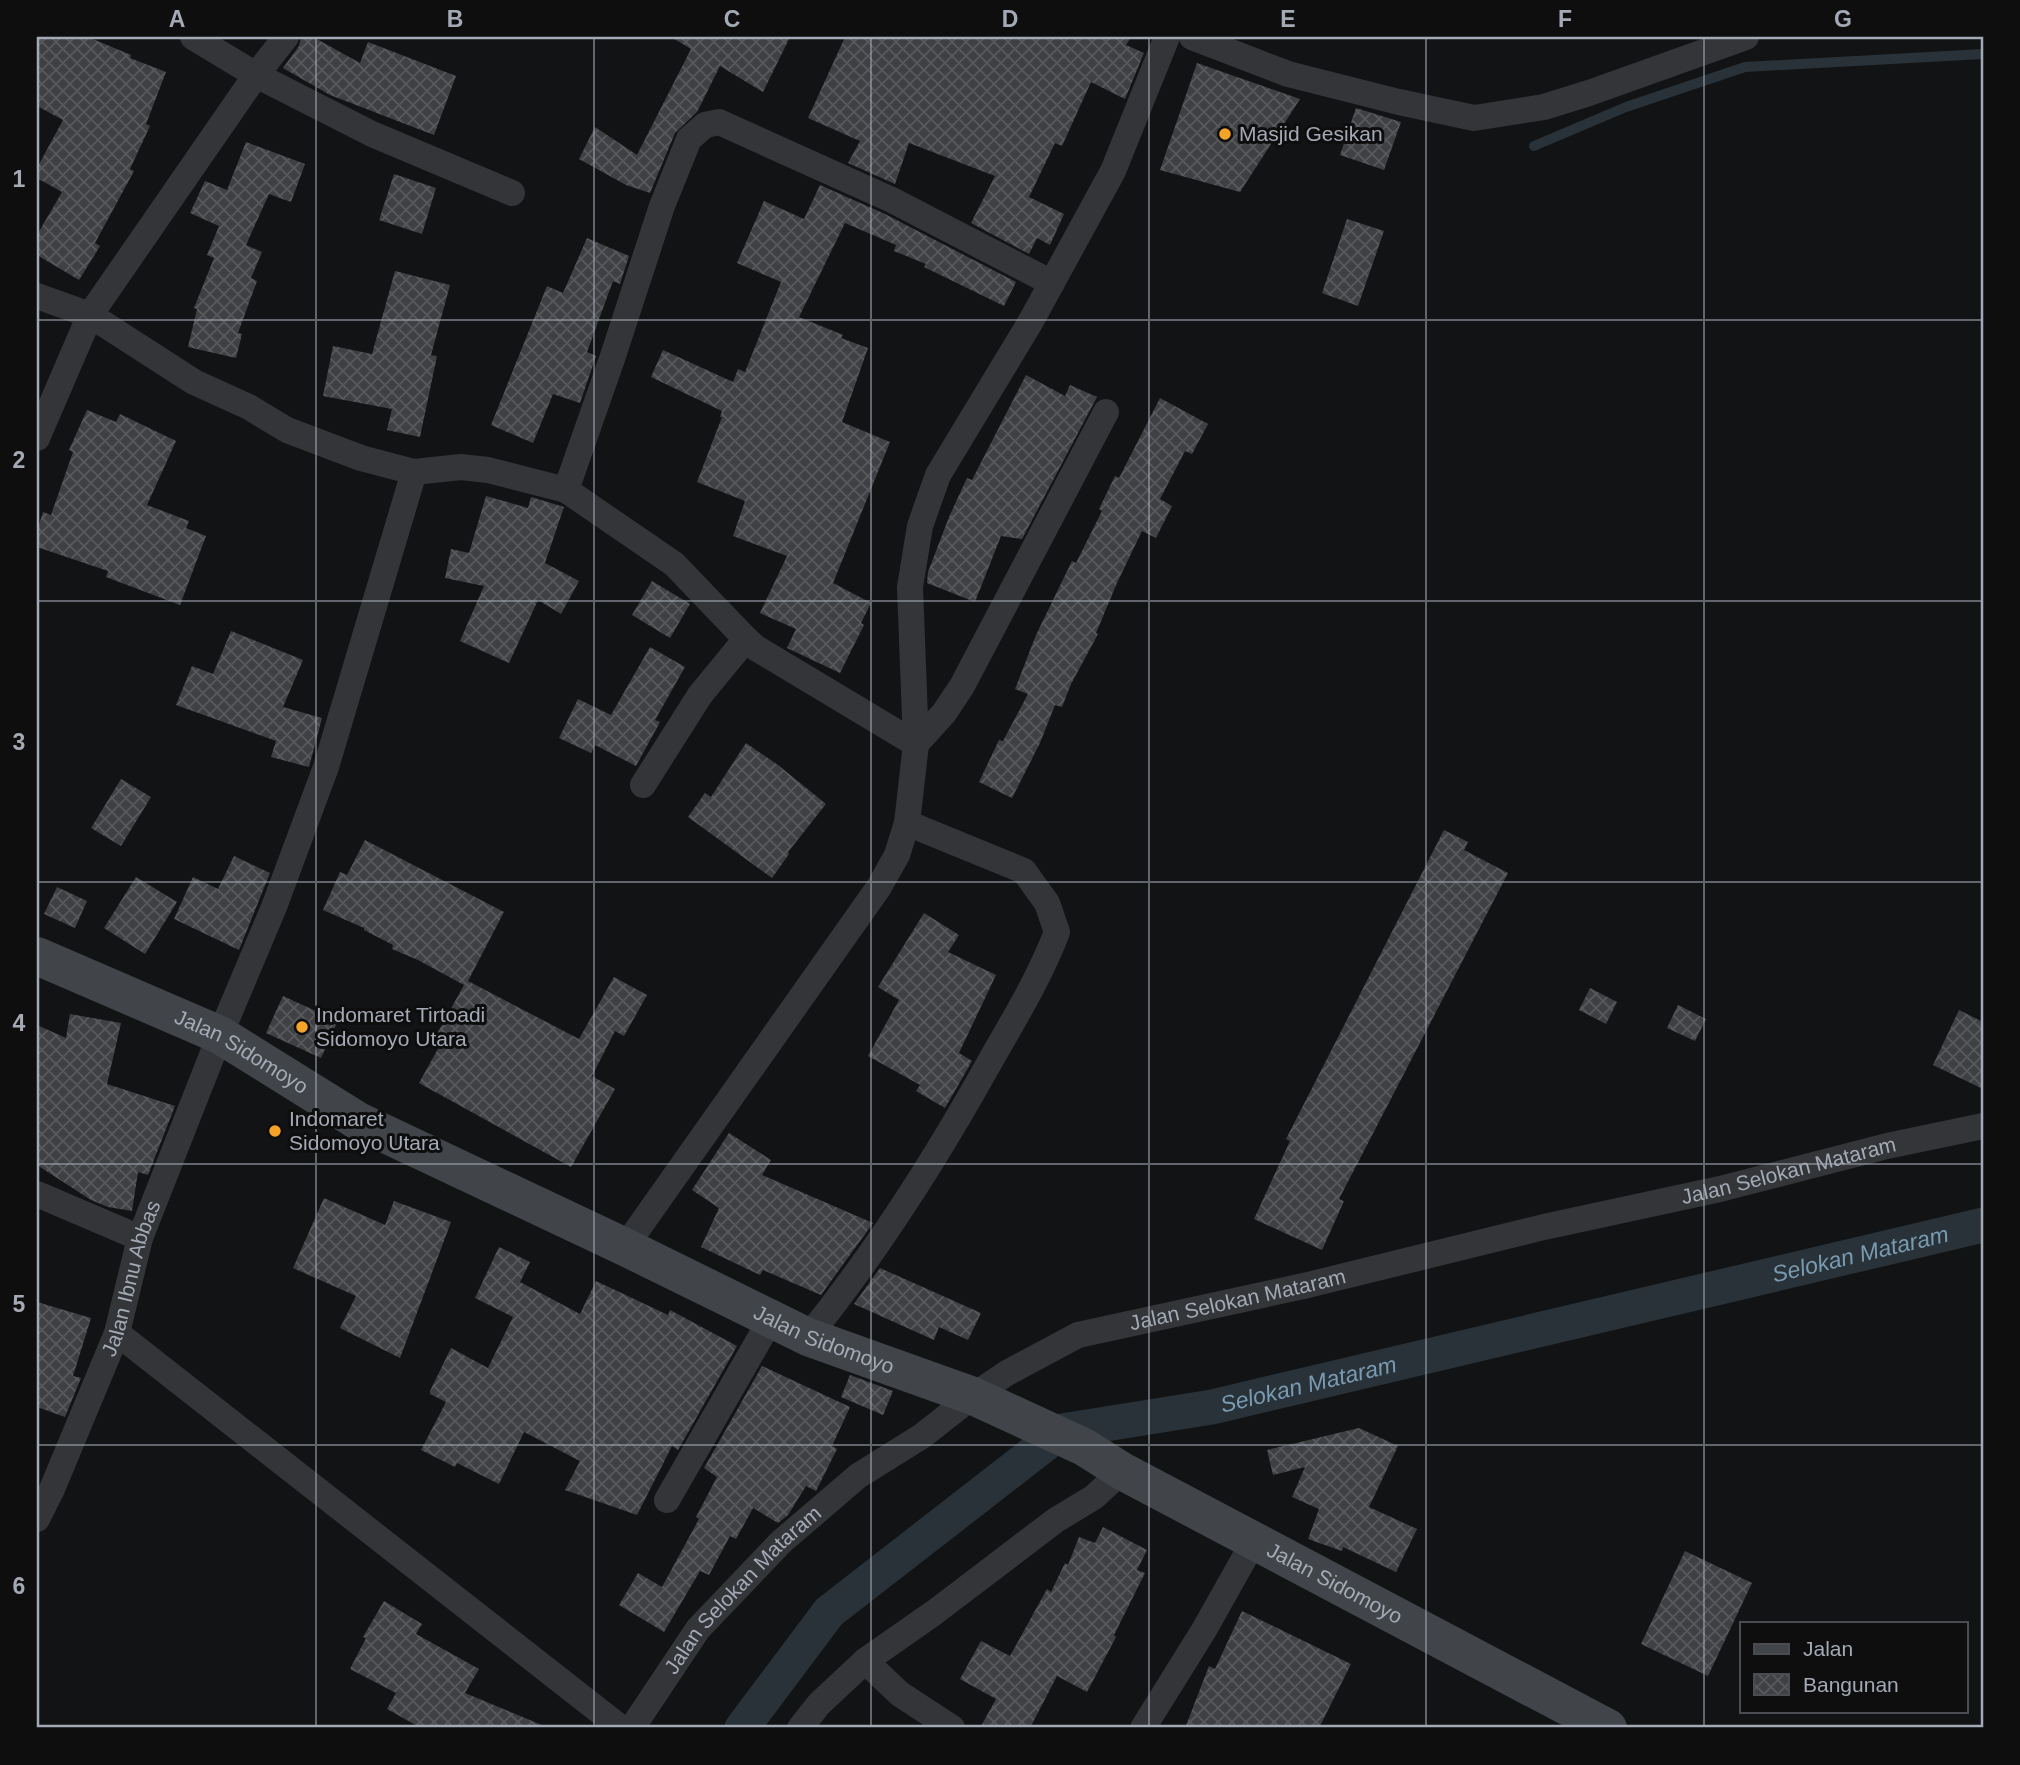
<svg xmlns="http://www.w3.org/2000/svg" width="2020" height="1765" viewBox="0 0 2020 1765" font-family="Helvetica,sans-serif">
<defs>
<pattern id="building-cross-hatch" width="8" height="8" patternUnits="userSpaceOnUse" patternTransform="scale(1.75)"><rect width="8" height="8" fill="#3e4044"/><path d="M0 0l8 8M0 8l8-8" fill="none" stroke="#57595d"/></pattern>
</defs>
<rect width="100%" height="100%" fill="#121314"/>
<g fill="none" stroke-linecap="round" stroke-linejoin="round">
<path stroke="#293238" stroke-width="10" d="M1534,146L1626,107L1745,67L1983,54"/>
<path stroke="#293238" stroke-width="35" id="s1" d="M742,1728L829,1612L1062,1431L1212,1407L1983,1225"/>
</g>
<path fill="url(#building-cross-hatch)" d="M37,37H88L131,55L130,58L166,72L146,124L150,126L130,169L134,171L95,243L100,246L79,280L37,255V235L62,192L37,178V168L63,120L37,106Z
M301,37H313L360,63L368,42L456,76L434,135L330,95L283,68L299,46Z
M671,37H790L763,92L720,66L697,112L675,133L650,193L626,185L579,159L595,127L637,155L691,49Z
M845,37H1131L1126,45L1144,53L1125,99L1091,82L1062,146L1055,143L1029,197L1064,214L1050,245L1037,238L1029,254L971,223L995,176L909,143L895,184L848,163L860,141L808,118Z
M1197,63L1300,99L1240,192L1160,170Z
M1356,108L1401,122L1384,170L1340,155Z
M246,142L305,164L291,202L269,194L246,245L262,252L251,278L257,281L238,333L242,334L236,358L188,347L197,309L194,308L214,258L207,255L219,226L190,213L205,181L227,190Z
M394,174L436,188L422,234L379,220Z
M820,185L885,214L1016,282L1004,306L924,267L926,264L894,251L896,245L845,223L799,317L843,335L841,338L868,348L842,422L890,442L833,583L871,603L861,623L864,625L840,673L787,648L796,629L760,613L787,556L733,536L745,501L697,482L722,417H720L722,411L651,377L663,350L733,382L738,369L745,372L781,282L737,263L764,201L804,219Z
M1347,219L1384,231L1358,306L1322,293Z
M587,238L629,256L620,284L613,281L587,352L596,356L580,403L553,394L533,443L491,425L547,286L563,293Z
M395,271L450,285L431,355L437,356L420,437L387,430L392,409L323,396L333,346L372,354Z
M1026,375L1065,396L1070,385L1097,397L1022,539L1001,536L975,602L927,583L928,572L949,517L967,478L972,480Z
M1160,398L1208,424L1192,454L1185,451L1160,499L1172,506L1156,538L1142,531L1117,583L1096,633L1098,634L1071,684L1062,707L1055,705L1040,743L1012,798L979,782L999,740L1003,741L1028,694L1015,689L1036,635L1072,561L1076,563L1102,511L1099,509L1115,476L1119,478Z
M87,410L116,422L120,414L176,441L147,505L189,521L186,528L206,536L180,605L106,577L108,571L37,547V531L43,512L51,515L73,452L69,450Z
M486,496L528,508L531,497L564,507L545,563L579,581L561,614L538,600L509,663L460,641L484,586L445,578L451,549L469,553Z
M652,581L690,604L670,638L632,615Z
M231,631L303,660L283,707L322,718L309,767L271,757L276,741L176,705L192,666L213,674Z
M650,647L685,667L655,720L660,722L636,766L595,745L591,753L559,738L578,699L611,715Z
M746,743L778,765L826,804L788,852L789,854L772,878L688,817L705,793L711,797Z
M121,779L151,797L121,846L91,828Z
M1444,830L1468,842L1464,850L1508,873L1339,1199L1344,1201L1322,1250L1254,1219L1290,1141L1286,1139Z
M365,840L504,912L468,981L579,1039L614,977L647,995L624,1036L615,1031L592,1076L615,1089L571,1167L419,1083L439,1047L432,1043L464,985L418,960L392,949L393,945L364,930V928L323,910L340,872L347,875Z
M234,856L270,873L239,950L174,919L193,877L218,889Z
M136,877L177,902L145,954L104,928Z
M57,887L87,901L75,928L44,914Z
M924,913L959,935L948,952L996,975L959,1053L972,1061L945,1108L916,1091L920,1085L868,1056L899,1000L878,987Z
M1590,988L1617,1002L1606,1024L1579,1010Z
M283,996L338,1021L321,1058L266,1033Z
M1678,1005L1706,1019L1695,1041L1667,1028Z
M1959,1010L1983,1022V1089L1933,1065Z
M70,1014L121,1023L107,1084L175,1106L148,1175L138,1172L132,1211L108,1207L91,1200L37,1165V1025L66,1038Z
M729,1133L771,1160L762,1175L873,1223L821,1295L763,1270L760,1275L701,1247L719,1208L692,1190Z
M324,1198L385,1225L394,1201L451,1222L400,1358L340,1328L356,1296L293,1268Z
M499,1247L530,1262L520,1282L580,1314L596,1281L668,1315L670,1310L737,1346L678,1450L672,1446L637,1515L565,1490L580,1461L524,1432L499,1484L457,1463L455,1467L421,1450L446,1402L430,1394V1391L451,1348L488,1368L513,1317L475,1298Z
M880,1268L981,1313L968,1340L939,1327L934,1340L854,1304Z
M37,1302L91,1318L73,1376L81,1378L65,1417L37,1407Z
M762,1366L850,1407L832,1446L837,1449L816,1491L806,1486L788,1515L778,1523L753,1508L736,1539L730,1536L709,1575L700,1571L664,1632L619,1605L638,1573L662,1587L699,1519L696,1517L717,1477L704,1468Z
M850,1375L893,1391L883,1415L841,1397Z
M1359,1428L1398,1446L1369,1507L1417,1529L1396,1572L1343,1547L1342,1551L1308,1539L1319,1509L1292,1497L1305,1467L1273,1475L1267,1450Z
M1103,1527L1147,1550L1137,1570L1145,1573L1114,1635L1116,1637L1087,1692L1057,1676L1030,1728H980L996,1699L960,1679L981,1641L1010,1656L1047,1589L1051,1592L1065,1563L1068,1565L1079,1537L1095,1543Z
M1685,1551L1752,1583L1708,1676L1641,1644Z
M384,1601L422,1624L416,1634L479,1669L465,1693L549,1728H421L387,1709L396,1693L350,1669L366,1638L363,1637Z
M1242,1611L1351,1664L1319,1728H1185L1209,1666L1215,1669Z"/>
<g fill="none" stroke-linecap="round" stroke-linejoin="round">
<g stroke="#333539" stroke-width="26">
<path d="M193,37L256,75L90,315L194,382L249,407L287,430L361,458L414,472L461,467L488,470L566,490L674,564L746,639"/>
<path d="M286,37L256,75L372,134L512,193"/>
<path d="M1192,37L1288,74L1399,102L1474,118L1544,107L1589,93L1746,37"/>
<path d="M37,296L90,315L37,438"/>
<path d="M566,490L612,359L662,206L689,139L705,125L719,122L892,200L1052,283"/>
<path d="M643,785L700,695L746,639L756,648L916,744L944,713L962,686L1106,412"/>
<path d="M37,1194L140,1238"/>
<path d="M625,1247L879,887L897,855L907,823L916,744L910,587L920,526L938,475L1031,321L1113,171L1167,37"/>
<path d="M117,1333L621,1728"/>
<path d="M808,1337C878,1250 934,1162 988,1065C1013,1021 1039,979 1057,932L1047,903L1024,871L907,823"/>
<path d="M667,1500L771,1319"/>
<path id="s2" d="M37,1519L52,1489L117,1333L140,1238L220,1035L274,907L326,767L414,472"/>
<path d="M865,1661L900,1694L952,1728"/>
<path id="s3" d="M632,1728L698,1629L781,1542L858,1476L922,1436L973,1396L1007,1373L1078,1335L1308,1285L1544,1227L1720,1189L1887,1146L1983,1126"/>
<path d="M800,1728L819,1704L865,1661L935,1612L1056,1520L1094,1497L1122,1471"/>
<path d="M1143,1728L1204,1630L1254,1541"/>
</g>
<path stroke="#414449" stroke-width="38" id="s4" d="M37,956L220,1035L358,1121L625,1247L808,1337L973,1396L1084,1447L1122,1471L1608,1728"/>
</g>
<path fill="none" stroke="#a4aab5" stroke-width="2" stroke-opacity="0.55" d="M316,37V1728M594,37V1728M871,37V1728M1149,37V1728M1426,37V1728M1704,37V1728M37,320H1983M37,601H1983M37,882H1983M37,1164H1983M37,1445H1983"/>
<g fill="#f6a329" stroke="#0e0e0f" stroke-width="2.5">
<circle cx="1225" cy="134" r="7"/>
<circle cx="302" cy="1027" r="7"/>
<circle cx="275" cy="1131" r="7"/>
</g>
<g text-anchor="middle" stroke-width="6" stroke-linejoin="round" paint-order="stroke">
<g font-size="21" fill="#a4aab5" stroke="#0e0e0f" text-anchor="start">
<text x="1239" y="141">Masjid Gesikan</text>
<text x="316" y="1022">Indomaret Tirtoadi<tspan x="316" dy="24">Sidomoyo Utara</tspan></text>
<text x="289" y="1126">Indomaret<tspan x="289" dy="24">Sidomoyo Utara</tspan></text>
</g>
<g font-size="21" fill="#a4aab5" stroke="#0e0e0f">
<text dy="7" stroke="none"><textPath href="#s4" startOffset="226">Jalan Sidomoyo</textPath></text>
<text dy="7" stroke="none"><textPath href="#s3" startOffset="1332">Jalan Selokan Mataram</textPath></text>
<text dy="7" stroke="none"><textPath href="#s2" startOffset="259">Jalan Ibnu Abbas</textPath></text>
<text dy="7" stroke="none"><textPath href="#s3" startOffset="766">Jalan Selokan Mataram</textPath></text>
<text dy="7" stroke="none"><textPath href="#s4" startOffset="877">Jalan Sidomoyo</textPath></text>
<text dy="7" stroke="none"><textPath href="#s4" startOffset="1444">Jalan Sidomoyo</textPath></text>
<text dy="7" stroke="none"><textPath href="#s3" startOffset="178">Jalan Selokan Mataram</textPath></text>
</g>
<g font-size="23" font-style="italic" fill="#799bb2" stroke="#0e0e0f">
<text dy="8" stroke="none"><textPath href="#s1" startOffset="1258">Selokan Mataram</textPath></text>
<text dy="8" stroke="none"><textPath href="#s1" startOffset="691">Selokan Mataram</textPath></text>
</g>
</g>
<rect width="2020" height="1765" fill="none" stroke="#0e0e0f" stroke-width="77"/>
<rect x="1740" y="1622" width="228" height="91" fill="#0e0e0f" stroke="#4a4c51" stroke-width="2"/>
<rect x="1754" y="1644" width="35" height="10" fill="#414449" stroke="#4a4c51" stroke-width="2"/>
<text x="1803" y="1656" font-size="21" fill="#a4aab5">Jalan</text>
<rect x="1754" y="1674" width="35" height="21" fill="url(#building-cross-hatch)" stroke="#4a4c51" stroke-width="2"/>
<text x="1803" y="1692" font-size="21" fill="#a4aab5">Bangunan</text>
<rect x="38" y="38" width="1944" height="1688" fill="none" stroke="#a4aab5" stroke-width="2.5"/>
<g font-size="23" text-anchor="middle" font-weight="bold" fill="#a4aab5">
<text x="177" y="27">A</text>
<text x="455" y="27">B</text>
<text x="732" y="27">C</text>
<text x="1010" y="27">D</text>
<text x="1288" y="27">E</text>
<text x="1565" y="27">F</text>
<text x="1843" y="27">G</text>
<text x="19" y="187">1</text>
<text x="19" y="468">2</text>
<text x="19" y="750">3</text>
<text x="19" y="1031">4</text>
<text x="19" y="1312">5</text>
<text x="19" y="1594">6</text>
</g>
</svg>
